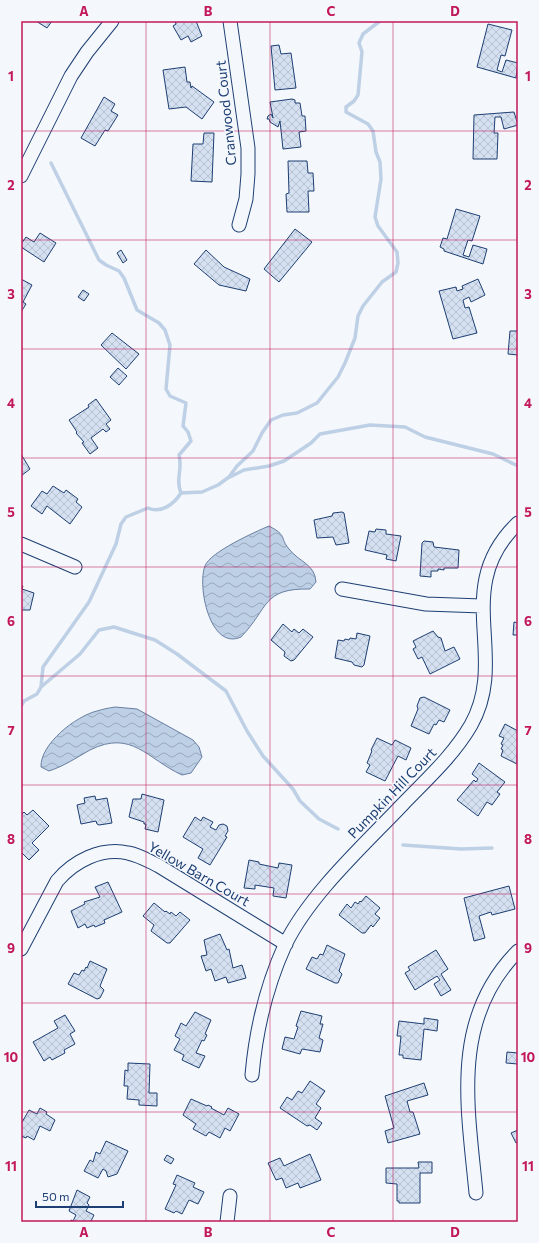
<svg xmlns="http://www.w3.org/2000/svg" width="539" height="1243" viewBox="0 0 539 1243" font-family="Commissioner,sans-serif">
<defs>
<pattern id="water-waves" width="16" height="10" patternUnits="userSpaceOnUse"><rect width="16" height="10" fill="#bed0e5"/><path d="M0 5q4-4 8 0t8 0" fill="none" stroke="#9aaabe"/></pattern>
<pattern id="building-cross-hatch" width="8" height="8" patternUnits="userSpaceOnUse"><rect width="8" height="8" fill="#d5e0f0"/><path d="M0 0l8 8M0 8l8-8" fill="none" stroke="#b6c1d1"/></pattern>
</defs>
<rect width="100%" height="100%" fill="#f4f7fb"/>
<path fill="url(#water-waves)" stroke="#687fa3" d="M269,526C288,536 279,537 289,549C299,562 315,564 316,582L310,589C262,588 269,608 241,637C210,651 197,586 205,566C210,552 255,532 269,526Z
M115,707L137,709L193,740L199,747L202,757L191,773L182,775C147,759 132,729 90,750C76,758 64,766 49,771L41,767C40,744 76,716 97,711C103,709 109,708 115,707Z"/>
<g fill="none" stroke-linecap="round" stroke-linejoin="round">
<path stroke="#bed0e5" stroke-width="3.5" d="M51,163L99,260L106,265L119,271L124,278L137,310L159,323L165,330L170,345L166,389L170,396L186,403L183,426L188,432L191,441L179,455C183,469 175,479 181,493
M230,477L244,470L269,466L284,461L311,443L320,434L370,425L405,427L425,437L493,454L518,466
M41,687L80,654L99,630L114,627L155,640L177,654L226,691L247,731L263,756L293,789L300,801L319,819L338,829
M21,706L24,701L37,694L41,687L43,667L89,602L116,544L121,524L126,517L148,508C161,514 174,504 181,493L202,492L218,485L229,477L237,466L253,451L262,433L271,420L283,415L297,413L317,403L338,377L345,363L355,338L358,316L363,306L382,282L396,272L398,263L397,252L378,226L375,217L381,179L380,162L376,152L373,131L368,124L346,112V107L354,101L358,95L362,52L359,43L363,34L380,21
M403,845L461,849L492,848"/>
</g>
<path fill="url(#building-cross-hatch)" stroke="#1d3f73" d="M36,21H52L47,28Z
M175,21H196L202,36L191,42L188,36L181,40L173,26L176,24Z
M488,24L512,30L505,56L501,55L497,70L502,72L506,60L518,63L516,78L477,67Z
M279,45L281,54L291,53L296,88L275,90L271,46Z
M185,67L187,82H190L191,88L192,86L214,102L202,119L186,107L169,109L163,70Z
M104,97L115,104L111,111L118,115L108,131L105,130L95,146L81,138Z
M292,99L295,100V103H300L302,116H305L306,131L299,132L301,147L283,149L280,121L278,127L270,122L269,119H267L268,116L271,114L273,118L270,102Z
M514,112L518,125L504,129L501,117H495L494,133H498L497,159H473L474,115Z
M204,133H214L212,182L191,181L193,144H203Z
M288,161H307L308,173H313L314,191H308L309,212H287L286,194L289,193Z
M456,209L480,216L472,241L468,240L463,255L469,257L473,245L487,249L483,264L444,251V249L440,247L443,238L447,239Z
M295,229L312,242L279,282L264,269Z
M40,233L56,243L44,262L21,247V244L26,237L34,242Z
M121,250L127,260L123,263L117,253Z
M206,250L224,267L250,279L246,291L219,285L194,264Z
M21,279L32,285L23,302L26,304L21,312Z
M478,279L485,295L471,302L469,297L463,300L465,308L469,307L477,333L453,339L439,291L456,287L457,291L463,289L462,286Z
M83,290L89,294L84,301L78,297Z
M510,331H518V355L508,354Z
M112,333L139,354L126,369L101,345Z
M118,368L127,376L119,385L110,377Z
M96,399L111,420L106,424L110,429L106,432L103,429L91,438L98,448L90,454L82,443L84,442L76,433L77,432L69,420L89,407L88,405Z
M21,454L30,469L21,476Z
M53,486L64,493L66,490L78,499L76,502L82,507L70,524L47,506L42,514L31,506L42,491L47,494Z
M342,512L344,513L349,543L336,545L333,537L317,538L314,520L332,516L333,513Z
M376,529L386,530V534L401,536L396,561L386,559L387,555L365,550L369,531L375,532Z
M424,541L433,542L434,547L459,550L458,568H444V570L438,569V571H431V577L420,576L422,543Z
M21,586H23L22,589L34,593L30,610H21Z
M514,622L518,623V635H513Z
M283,624L292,632L294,629L299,633L303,629L313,637L294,660L291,661L284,656L285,652L271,640Z
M433,631L438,637L441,638L445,651L454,647L460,659L430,674L422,657L418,659L413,649L416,647L413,641Z
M357,633L370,636L364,665L362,667L354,665L352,662L335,658L338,640L344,641L345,639L349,640L350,638L356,639Z
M424,697L450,710L444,722L439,720L436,725L434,724L429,734L411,726L418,709L417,706L420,698Z
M505,724L518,731L517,764L501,756L503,750L501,749L503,745L501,744L504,738L499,736Z
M377,738L392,745L395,740L411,748L406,760L398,756L385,781L366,772L370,765L367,763L372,751L371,750Z
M479,763L505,782L497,792L500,794L492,805L487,802L478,816L457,800L474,780L476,782L478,779L472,774Z
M142,794L164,800L158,832L145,829L146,824H144V822L129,817L133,799H141Z
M95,796L96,800L107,798L112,823L99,825L97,824L96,821L81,824L77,805L85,803L84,798Z
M33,810L49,826L32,843L39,850L29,860L21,852V815L24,812L27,815Z
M195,817L201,821L203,817L213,822L210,827L216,830L219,825L223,824L227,826L228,831L225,836L227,837L210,865L198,858L203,849L183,837Z
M249,860L259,862V864L278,868L279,863L292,865L286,898L273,896L274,888L255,885V889L244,888Z
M108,882L122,912L104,920L105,923L95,927L94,925L87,928L85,924L78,928L71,911L85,904L84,902L100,897L95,887Z
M509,886L515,909L492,915L491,912L479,916L485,938L474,941L464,898Z
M366,896L380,908L375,914L380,918L373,927L371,925L365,933H362L339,915L347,904L351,908L355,902L358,904L360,901L361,902Z
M154,903L165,912L166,911L170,914L171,912L176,916L180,912L190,920L170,943H167L151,931L154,925L143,916Z
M220,934L227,950L229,949L233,968L242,965L246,978L228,983L226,977L215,981L211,969L206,971L201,956L207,955L204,940Z
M327,945L345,954L339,971L342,974L338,983H335L306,969L312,957L317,959L320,954L323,955Z
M436,950L448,969L441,974L451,990L441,996L434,984L440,980L437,976L415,990L405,973L410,970L408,967Z
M90,961L107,969L100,986L104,990L100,998L97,999L68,984L74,973L79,975L82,970L84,971L86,967L87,968Z
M301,1011L322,1016L320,1024H323L319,1038L323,1040L320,1052L302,1049L300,1054L282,1049L285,1037L294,1039L298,1027L296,1026Z
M195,1012L211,1020L205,1034L207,1035L204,1041L202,1040L196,1053L205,1056L199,1068L182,1060L184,1055L174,1050L180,1039L175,1036L181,1023L186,1026Z
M65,1015L75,1031L70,1034L75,1044L64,1050L65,1053L52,1060L50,1057L44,1061L33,1042L58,1028L54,1021Z
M424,1018L438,1020L437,1031L424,1029L421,1060L403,1058V1055H399L401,1036H397L399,1021L424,1024Z
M507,1052L518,1053V1064L506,1063Z
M128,1063L150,1064L149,1093H157V1106L139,1105V1100L127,1099L128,1086H124L125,1070L128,1071Z
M310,1081L325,1091L316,1104L321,1108L315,1118L322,1123L317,1130L310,1125L307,1126L280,1108L287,1097L292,1100L298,1091L302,1093Z
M424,1083L428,1095L407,1101L410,1112H413L420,1134L388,1143L385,1131L394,1128L385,1096Z
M191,1099L207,1106L208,1105L212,1107L211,1108L224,1115L228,1108L239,1114L230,1131L225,1128L220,1138L209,1132L206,1136L193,1129L196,1124L183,1115Z
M40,1108L47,1112L46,1114L55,1120L50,1131L40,1126L34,1140L27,1136L26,1138L21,1136V1124L29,1110L37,1114Z
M518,1130V1142L516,1143L511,1133Z
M106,1141L128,1151L117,1174L108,1177L106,1171L103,1169L98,1178L84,1171L90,1160L93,1162L96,1152L100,1154Z
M310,1154L321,1180L300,1188L298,1183L286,1188L282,1178L276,1180L268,1163L280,1158L284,1166Z
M167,1155L174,1159L171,1164L164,1160Z
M418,1162H432V1173H420V1203H399V1201H397V1184L386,1183V1168H419Z
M177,1175L195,1183L193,1187L204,1192L198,1204L189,1200L182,1214L176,1211L174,1213L165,1209L176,1185L173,1184Z
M77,1190L90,1197L87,1203L89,1205L86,1211L94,1215L91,1221L93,1222H70L71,1220L73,1221L76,1215L69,1211Z"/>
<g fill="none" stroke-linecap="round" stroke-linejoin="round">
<defs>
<path id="minor" d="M230,21L248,148V174L246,199L239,225
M21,176L71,76L87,52L112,21
M21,544L75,567
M342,589L426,604L482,606
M21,949L57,881C74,861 101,847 128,853C139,855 149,861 159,866L286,944
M252,1075C256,1029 266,987 285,945C309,895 364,845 402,805C426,780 453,756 471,725C510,656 450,588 518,523
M476,1193C468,1108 450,1019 518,951
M227,1222L230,1196"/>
</defs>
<use href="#minor" stroke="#1d3f73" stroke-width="15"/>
<use href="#minor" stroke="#f4f7fb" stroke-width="13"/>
</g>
<path fill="none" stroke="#c2185b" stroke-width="1" stroke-opacity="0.55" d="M146,21V1222M270,21V1222M393,21V1222M21,131H518M21,240H518M21,349H518M21,458H518M21,567H518M21,676H518M21,785H518M21,894H518M21,1003H518M21,1112H518"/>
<g text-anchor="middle" stroke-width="3" stroke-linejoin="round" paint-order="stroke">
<g font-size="14" fill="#1d3f73" stroke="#f4f7fb">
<text transform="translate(226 113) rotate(-96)" y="5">Cranwood Court</text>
<text transform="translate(392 793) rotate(-46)" y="5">Pumpkin Hill Court</text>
<text transform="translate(199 874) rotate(30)" y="5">Yellow Barn Court</text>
</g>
</g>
<rect width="539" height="1243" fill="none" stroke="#f4f7fb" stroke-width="44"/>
<path d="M36 1201v6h87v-6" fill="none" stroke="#1d3f73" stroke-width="2"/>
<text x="42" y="1201" font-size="12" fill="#1d3f73" stroke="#f4f7fb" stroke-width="3" paint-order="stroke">50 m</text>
<rect x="22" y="22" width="495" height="1199" fill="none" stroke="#c2185b" stroke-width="1.5"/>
<g font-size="13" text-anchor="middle" font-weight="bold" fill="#c2185b">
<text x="84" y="16">A</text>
<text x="208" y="16">B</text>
<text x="331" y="16">C</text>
<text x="455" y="16">D</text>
<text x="11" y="81">1</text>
<text x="528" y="81">1</text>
<text x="11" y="190">2</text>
<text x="528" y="190">2</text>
<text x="11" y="299">3</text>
<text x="528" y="299">3</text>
<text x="11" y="408">4</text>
<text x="528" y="408">4</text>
<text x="11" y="517">5</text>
<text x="528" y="517">5</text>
<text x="11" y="626">6</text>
<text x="528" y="626">6</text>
<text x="11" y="735">7</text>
<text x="528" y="735">7</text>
<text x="11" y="844">8</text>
<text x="528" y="844">8</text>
<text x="11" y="953">9</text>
<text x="528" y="953">9</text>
<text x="11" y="1062">10</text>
<text x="528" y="1062">10</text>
<text x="11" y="1171">11</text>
<text x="528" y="1171">11</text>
<text x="84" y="1237">A</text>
<text x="208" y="1237">B</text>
<text x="331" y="1237">C</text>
<text x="455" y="1237">D</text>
</g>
</svg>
